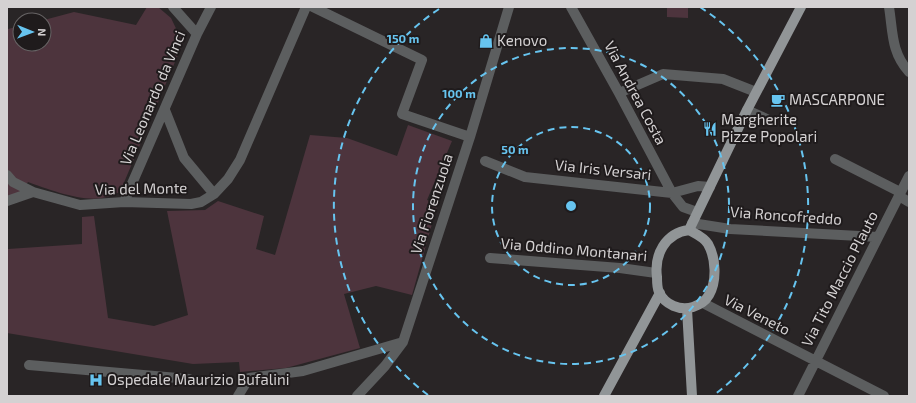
<svg xmlns="http://www.w3.org/2000/svg" width="916" height="403" viewBox="0 0 916 403" font-family="'Exo 2',sans-serif">
<rect width="100%" height="100%" fill="#292526"/>
<path fill="#4d343d" d="M147,7H158L171,18L183,43L120,192C114,194 108,197 102,198C82,202 47,189 28,182L21,192L7,198L8,29L20,26V44H44V20L74,12L136,25Z
M667,7H688V18L667,17Z
M408,125L452,141L427,200L438,203L412,295L376,286L344,294L360,348L286,368L240,372L239,362L193,364L7,333L8,249L82,244V217L94,216L108,318L154,326L188,315L167,211L205,210L218,201L264,216L256,249L275,255L310,135L347,138L397,156Z"/>
<g fill="none" stroke-linecap="round" stroke-linejoin="round">
<path stroke="#5c5e5f" stroke-width="10" d="M173,7L197,34
M313,7L422,60L402,114L470,137
M571,7L619,93L672,193L683,207L697,212
M889,7C893,32 891,52 909,72
M619,93L663,74L723,79L756,92
M165,110L184,158L214,194
M747,110L771,121
M835,159L900,192
M485,161L525,177L672,193L698,186L710,187
M7,175L13,182L33,192L80,205L124,202L191,204L201,202L214,194L228,179L240,160L306,7
M899,196L909,202
M7,201L33,192
M124,202L197,34L211,7
M692,223L730,229L878,237
M490,258L620,268L656,273
M703,303L884,396
M29,365L189,379
M238,396L249,378L303,371L403,342
M357,396L385,366L403,342L470,137L509,7
M798,396L909,176"/>
<path stroke="#919597" stroke-width="10" d="M689,230L747,110L801,7
M689,230C696,234 704,237 708,244C716,258 717,281 709,295C705,302 700,304 693,307C680,311 665,305 659,292C657,288 657,282 657,277C654,255 665,233 689,230Z
M687,309L692,396
M604,396L660,293"/>
</g>
<g fill="none" stroke="#67c4ef" stroke-width="2" stroke-dasharray="7 5">
<circle cx="571" cy="206" r="79"/>
<circle cx="571" cy="206" r="158"/>
<path d="M428 395A237 237 0 0 1 442 7M700 7A237 237 0 0 1 714 395"/>
</g>
<defs>
<symbol id="shop-bare" viewBox="-9 -9 18 18"><path d="M-5-2.5h2.3a2.7 3.5 0 0 1 5.4 0H5L5.5 6h-11ZM-1.5-2.5h3a1.5 2.3 0 0 0-3 0Z" fill="#67c4ef" stroke="#1f1b1c" stroke-width="2.5" paint-order="stroke"/></symbol>
<symbol id="cafe-bare" viewBox="-9 -9 18 18"><path d="M-5.5-4.5H6V0H3Q3 3.5 0 3.5H-2.5Q-5.5 3.5-5.5 0ZM3-3.2v2h1.7v-2ZM-6 4.5H4V6H-6Z" fill="#67c4ef" stroke="#1f1b1c" stroke-width="2.5" paint-order="stroke"/></symbol>
<symbol id="restaurant-bare" viewBox="-9 -9 18 18"><path d="M-5-6h1v4h1v-4h1v4h1v-4h1v5L-1.5 .5V6h-2V.5L-5-1ZM5-6V6H3V1.5H1.5Q1.5-4 5-6Z" fill="#67c4ef" stroke="#1f1b1c" stroke-width="2.5" paint-order="stroke"/></symbol>
<symbol id="hospital-bare" viewBox="-9 -9 18 18"><path d="M-5-5h3v3.5h4V-5h3V5h-3V1.5h-4V5h-3Z" fill="#67c4ef" stroke="#1f1b1c" stroke-width="2.5" paint-order="stroke"/></symbol>
</defs>
<g fill-rule="evenodd">
<use href="#shop-bare" x="476" y="31" width="20" height="20"/>
<use href="#cafe-bare" x="768" y="90" width="20" height="20"/>
<use href="#restaurant-bare" x="700" y="119" width="20" height="20"/>
<use href="#hospital-bare" x="86" y="370" width="20" height="20"/>
</g>
<g text-anchor="middle" stroke-width="4" stroke-linejoin="round" paint-order="stroke">
<g font-size="15" fill="#d4d1d2" stroke="#1f1b1c" text-anchor="start">
<text x="497" y="46">Kenovo</text>
<text x="789" y="105">MASCARPONE</text>
<text x="721" y="125">Margherite<tspan x="721" dy="17">Pizze Popolari</tspan></text>
<text x="107" y="385">Ospedale Maurizio Bufalini</text>
</g>
<g font-size="15" fill="#d4d1d2" stroke="#1f1b1c">
<text transform="translate(635 93) rotate(62)" y="5">Via Andrea Costa</text>
<text transform="translate(153 98) rotate(-67)" y="5">Via Leonardo da Vinci</text>
<text transform="translate(603 170) rotate(6)" y="5">Via Iris Versari</text>
<text transform="translate(141 189) rotate(-1)" y="5">Via del Monte</text>
<text transform="translate(432 204) rotate(-72)" y="5">Via Fiorenzuola</text>
<text transform="translate(786 216) rotate(4)" y="5">Via Roncofreddo</text>
<text transform="translate(574 250) rotate(5)" y="5">Via Oddino Montanari</text>
<text transform="translate(840 279) rotate(-63)" y="5">Via Tito Maccio Plauto</text>
<text transform="translate(757 315) rotate(27)" y="5">Via Veneto</text>
</g>
</g>
<circle cx="571" cy="206" r="6" fill="#67c4ef" stroke="#1f1b1c" stroke-width="2"/>
<g font-size="12" text-anchor="middle" font-weight="bold" fill="#67c4ef" stroke="#1f1b1c" stroke-width="4" stroke-linejoin="round" paint-order="stroke">
<text x="403" y="43">150 m</text>
<text x="459" y="98">100 m</text>
<text x="515" y="154">50 m</text>
</g>
<rect width="916" height="403" fill="none" stroke="#d4d1d2" stroke-width="16"/>
<g transform="translate(32 32) rotate(91)"><circle r="19" fill="#1f1b1c" stroke="#676465"/>
<path d="M0-3L7 15L0 10L-7 15Z" fill="#67c4ef"/>
<text y="-6" font-size="11" font-weight="bold" text-anchor="middle" fill="#d4d1d2">N</text>
</g>
</svg>
